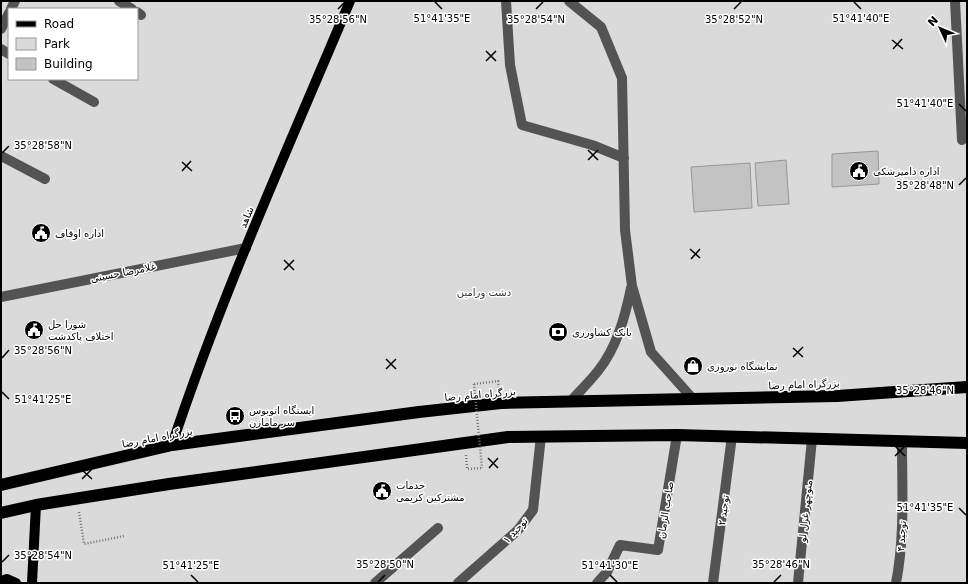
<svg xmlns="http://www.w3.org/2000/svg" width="968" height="584" viewBox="0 0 968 584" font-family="'DejaVu Sans','Noto Naskh Arabic',sans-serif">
<rect width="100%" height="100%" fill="#fff"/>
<path fill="#dadada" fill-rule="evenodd" d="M1,1H967V583H1ZM9,9H137V79H9Z"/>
<path fill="#c3c3c3" stroke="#979797" d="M878,151L879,184L832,187V154Z
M786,160L789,204L758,206L755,163Z
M750,163L752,208L694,212L691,167Z"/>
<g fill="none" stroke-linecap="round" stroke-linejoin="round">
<defs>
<path id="major" d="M172,445C222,294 288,148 350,1
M1,581L7,579L16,583
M32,583L36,505"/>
<path id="highway" d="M1,485L172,445L419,412L501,403L837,396L967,387
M1,513L36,505L169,484L508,437L677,435L967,443"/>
</defs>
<use href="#major" stroke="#dbdbdb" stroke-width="12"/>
<use href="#highway" stroke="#dbdbdb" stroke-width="14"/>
<path stroke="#757575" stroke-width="2.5" stroke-dasharray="1 2" stroke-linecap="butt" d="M474,384L498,381L499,390
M466,455L467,469L482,468
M79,512L84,544L124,536"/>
<path stroke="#535353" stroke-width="10" d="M119,1L132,9
M506,1L510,65L522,125L592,145L624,158
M569,1L601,27L622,78L625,230L632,286L651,352L693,399
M955,1L962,140
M11,9L15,1
M137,12L141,15
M1,29L9,13
M1,49L9,54
M53,79L94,102
M1,156L45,179
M1,297L246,248
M571,401C580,391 590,381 598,371C617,347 625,317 631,288
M375,583L438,528
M458,583L518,530L533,510L541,436
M597,583L607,572L620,545L658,550L677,435
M713,583L732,436
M798,583L812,439
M896,583C905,537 902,488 902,442"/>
<use href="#major" stroke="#000" stroke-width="10"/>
<use href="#highway" stroke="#000" stroke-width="12"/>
<path stroke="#757575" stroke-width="2.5" stroke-dasharray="1 2" stroke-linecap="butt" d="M474,384L482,468"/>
</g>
<path fill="none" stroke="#000" stroke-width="1.5" d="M435,2L442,9M854,2L861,9M338,9L345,2M536,9L543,2M734,9L741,2M892,40L903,49M893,49L902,39M486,51L496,61M486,61L496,51M959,104L966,111M588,150L598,160M2,153L9,146M588,160L598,150M182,162L192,171M182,171L191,161M959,185L966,178M690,249L700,258M691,259L700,249M284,260L294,270M284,270L294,260M793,348L803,357M793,357L803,347M2,358L9,350M386,359L396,369M386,369L396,359M959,390L966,383M2,392L9,399M895,446L905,456M895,456L905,446M488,458L498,468M489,468L498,458M82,470L92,479M82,479L92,469M959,508L966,515M2,562L9,555M191,575L198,582M610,575L617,582M378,582L385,575M774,582L781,575"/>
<defs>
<symbol id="civic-disc" viewBox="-11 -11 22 22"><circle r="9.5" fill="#000" stroke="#fff"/><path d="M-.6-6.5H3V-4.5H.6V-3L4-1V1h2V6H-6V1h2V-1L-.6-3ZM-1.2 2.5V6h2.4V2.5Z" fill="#fff"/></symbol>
<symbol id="bank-disc" viewBox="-11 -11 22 22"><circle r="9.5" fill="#000" stroke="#fff"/><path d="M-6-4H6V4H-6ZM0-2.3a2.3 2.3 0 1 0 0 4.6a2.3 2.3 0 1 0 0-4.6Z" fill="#fff"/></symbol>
<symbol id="shop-disc" viewBox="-11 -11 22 22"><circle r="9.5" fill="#000" stroke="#fff"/><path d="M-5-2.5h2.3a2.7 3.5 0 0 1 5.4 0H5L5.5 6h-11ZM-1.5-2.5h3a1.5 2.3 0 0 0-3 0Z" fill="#fff"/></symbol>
<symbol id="bus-disc" viewBox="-11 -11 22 22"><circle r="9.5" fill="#000" stroke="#fff"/><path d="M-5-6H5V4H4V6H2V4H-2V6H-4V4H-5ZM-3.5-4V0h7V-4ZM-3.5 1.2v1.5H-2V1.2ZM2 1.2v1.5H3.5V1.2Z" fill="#fff"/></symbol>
</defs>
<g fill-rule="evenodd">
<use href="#civic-disc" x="848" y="160" width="22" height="22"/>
<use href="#civic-disc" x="30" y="222" width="22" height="22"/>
<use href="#civic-disc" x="23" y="319" width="22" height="22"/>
<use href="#bank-disc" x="547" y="321" width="22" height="22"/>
<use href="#shop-disc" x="682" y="355" width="22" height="22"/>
<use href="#bus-disc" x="224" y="405" width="22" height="22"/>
<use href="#civic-disc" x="371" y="480" width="22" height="22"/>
</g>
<g text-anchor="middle" stroke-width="3" stroke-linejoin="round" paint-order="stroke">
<g font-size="10" fill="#000" stroke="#fff" text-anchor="start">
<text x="873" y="175">اداره دامپزشکی</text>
<text x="55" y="237">اداره اوقاف</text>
<text x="48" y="328">شورا حل<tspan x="48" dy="12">اختلاف پاکدشت</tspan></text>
<text x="572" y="336">بانک کشاورزی</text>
<text x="707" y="370">نمایشگاه نوروزی</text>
<text x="249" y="414">ایستگاه اتوبوس<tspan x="249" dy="12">سر مامازن</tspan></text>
<text x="396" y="489">خدمات<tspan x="396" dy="12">مشترکین کریمی</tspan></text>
</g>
<g font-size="10" fill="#000" stroke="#fff">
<text transform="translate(246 217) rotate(-67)" y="4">شاهد</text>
<text transform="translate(123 272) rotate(-11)" y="4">غلامرضا حسینی</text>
<text transform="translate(804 384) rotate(-2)" y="4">بزرگراه امام رضا</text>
<text transform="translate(480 394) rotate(-5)" y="4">بزرگراه امام رضا</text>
<text transform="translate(157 437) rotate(-11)" y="4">بزرگراه امام رضا</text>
<text transform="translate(665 510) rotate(-81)" y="4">صاحب الزمان</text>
<text transform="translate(723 510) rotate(-83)" y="4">توحید ۲</text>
<text transform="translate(805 511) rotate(-84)" y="4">منوچهر غزل لو</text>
<text transform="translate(515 530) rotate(-47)" y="4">توحید ۱</text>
<text transform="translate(901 536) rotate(-87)" y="4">توحید ۴</text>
</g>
<g font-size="10" fill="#313131" stroke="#fff">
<text x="484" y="296">دشت ورامین</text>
</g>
</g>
<g font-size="10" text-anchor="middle" fill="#000" stroke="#fff" stroke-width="3" stroke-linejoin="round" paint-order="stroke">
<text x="442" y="22">51°41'35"E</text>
<text x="861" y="22">51°41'40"E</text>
<text x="338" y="23">35°28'56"N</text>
<text x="536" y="23">35°28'54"N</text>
<text x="734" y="23">35°28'52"N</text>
<text x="925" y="107">51°41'40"E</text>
<text x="43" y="149">35°28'58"N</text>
<text x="925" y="189">35°28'48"N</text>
<text x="43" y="354">35°28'56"N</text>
<text x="925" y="394">35°28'46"N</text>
<text x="43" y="403">51°41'25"E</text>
<text x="925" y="511">51°41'35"E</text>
<text x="43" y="559">35°28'54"N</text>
<text x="385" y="568">35°28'50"N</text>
<text x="781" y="568">35°28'46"N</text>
<text x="191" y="569">51°41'25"E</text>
<text x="610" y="569">51°41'30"E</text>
</g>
<rect width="968" height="584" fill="none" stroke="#000000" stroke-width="4"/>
<rect x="8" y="8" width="130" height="72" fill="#ffffff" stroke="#999999"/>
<rect x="16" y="21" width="20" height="6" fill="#000000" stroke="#999999"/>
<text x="44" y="28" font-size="12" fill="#000000">Road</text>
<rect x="16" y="38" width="20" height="12" fill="#dadada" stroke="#999999"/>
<text x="44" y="48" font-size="12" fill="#000000">Park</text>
<rect x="16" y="58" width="20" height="12" fill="#c3c3c3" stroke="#999999"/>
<text x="44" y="68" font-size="12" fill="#000000">Building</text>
<g transform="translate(940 28) rotate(314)" stroke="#ffffff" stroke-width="3" paint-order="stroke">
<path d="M0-3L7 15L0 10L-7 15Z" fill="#000000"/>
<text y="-6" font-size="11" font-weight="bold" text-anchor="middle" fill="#000000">N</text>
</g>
</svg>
